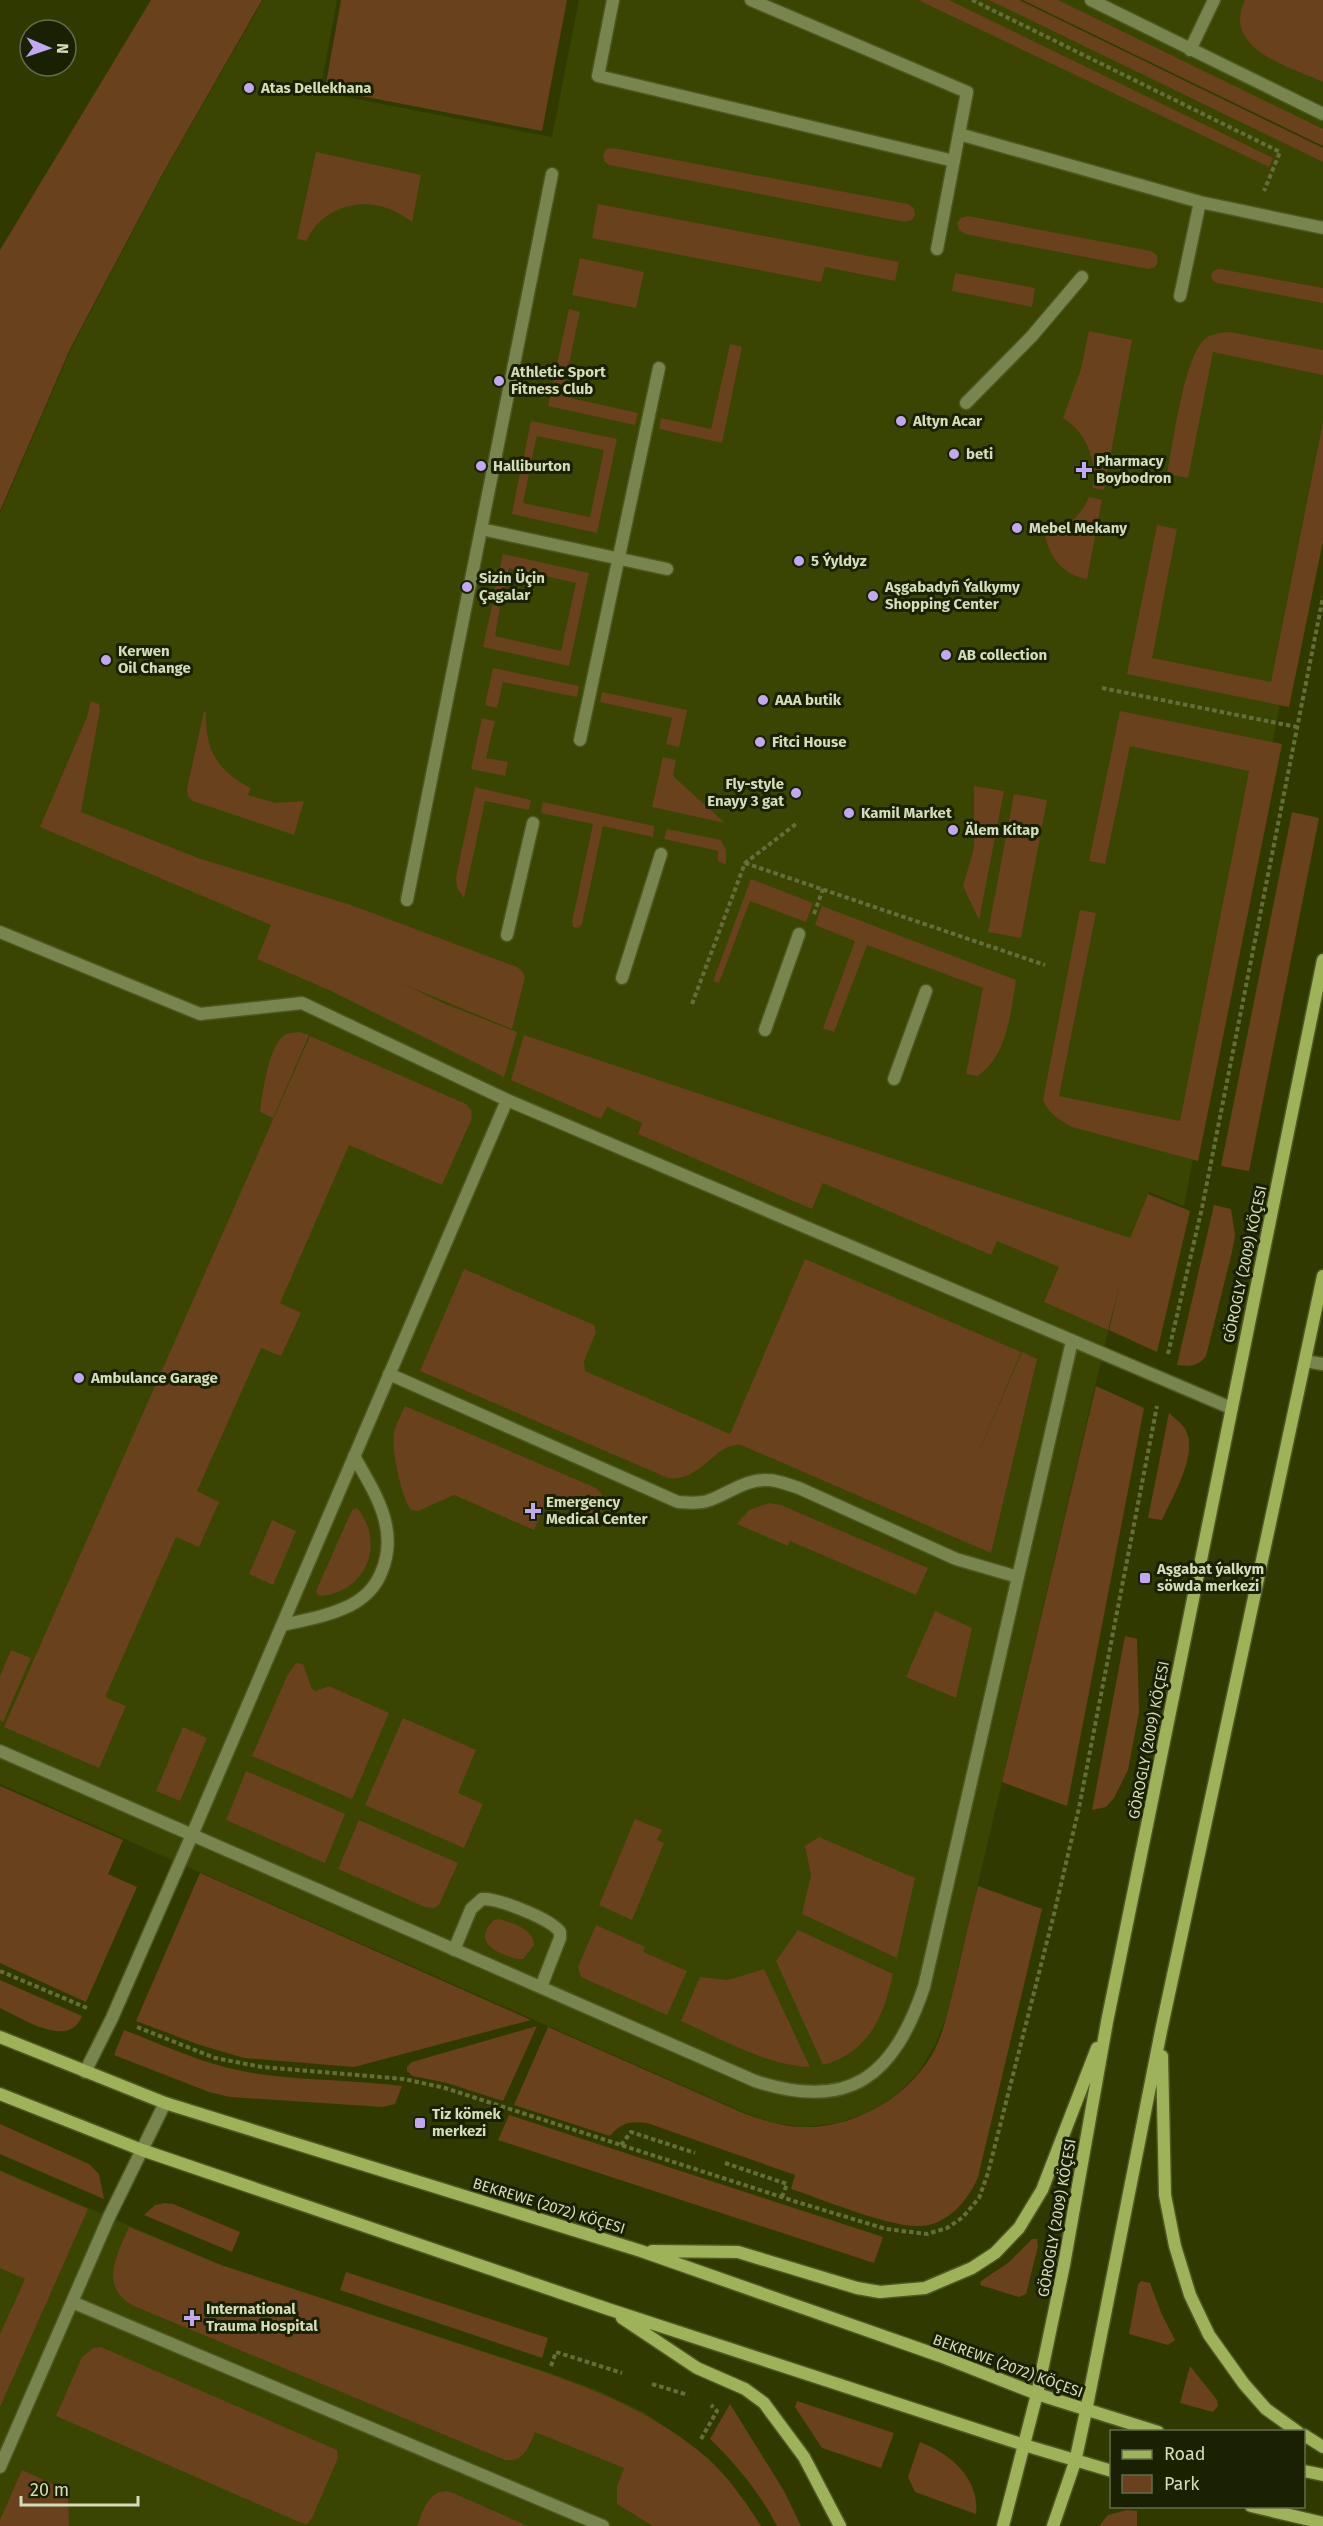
<svg xmlns="http://www.w3.org/2000/svg" width="1323" height="2526" viewBox="0 0 1323 2526" font-family="'Fira Sans',sans-serif">
<rect width="100%" height="100%" fill="#303a00"/>
<path fill="#394500" d="M263,0H337L320,92L552,137L579,0H1019L1323,148V479L1184,1206L1149,1192L1130,1238L947,2015L935,2045L918,2073L895,2096L868,2113L838,2123L805,2127L773,2123L743,2112L0,1784V513L71,349L163,174Z
M1022,0H1323V146Z
M0,2170L221,2265L547,2372L597,2390L644,2412L708,2458L746,2503L761,2526H0Z"/>
<path fill="#69411d" d="M151,0H262L163,173L70,349L0,511V250Z
M341,0H567L542,131L325,89Z
M918,0H949L1273,158L1269,167Z
M989,0H1019L1323,148V162Z
M1023,0H1058L1323,129V146Z
M1245,0H1323V82C1290,67 1221,49 1245,0Z
M613,148L908,204L914,208L915,215L912,220L905,222L609,165L604,161L603,155L606,149Z
M316,152L421,175L412,222C386,202 356,198 328,215C319,221 310,231 307,241L297,239Z
M598,204L899,262L895,281L825,267L821,282L592,238Z
M968,216L1151,251L1157,255L1158,262L1155,267L1148,269L965,234L959,230L957,223L961,218Z
M580,258L644,272L636,308L572,295Z
M1220,269L1323,288V303L1217,283L1212,280L1211,275L1214,270Z
M955,273L1035,288L1032,307L952,291Z
M569,309L580,312L562,396L638,413L635,425L548,406Z
M1089,331L1132,340L1104,490L1093,488C1096,460 1088,434 1063,418L1081,369Z
M1229,332L1323,350V375L1213,352L1188,478L1167,474C1173,445 1184,354 1206,338C1213,333 1221,333 1229,332Z
M730,344L742,347L722,443L659,429L661,418L711,429Z
M531,421L617,439L597,533L512,514L520,472L529,474L523,503L590,517L604,450L537,436L531,462L523,460Z
M1323,422V541L1289,707L1127,674L1157,525L1177,529L1152,658L1271,682Z
M1089,497L1102,500L1087,579C1063,574 1050,559 1045,535C1065,529 1080,518 1089,497Z
M503,554L589,573L569,666L483,647L492,605L500,607L495,636L561,651L576,583L509,568L503,595L494,593Z
M493,668L579,686L577,697L503,682L497,708L485,705Z
M602,692L687,710L679,747L666,744L672,718L600,702Z
M91,701L99,704L100,709L81,812L198,858L351,905L517,967L523,972L525,977L512,1029L403,984L445,1004L517,1032L504,1077L329,990L257,959L271,925L40,827L87,717Z
M204,711L206,712C205,750 217,771 251,788L248,795L275,803L304,801L294,835L193,801L188,796L187,789Z
M1120,711L1282,744L1198,1161L1072,1127C1059,1120 1049,1114 1043,1100L1080,910L1096,913L1059,1096L1180,1121L1249,771L1130,746L1105,864L1089,861Z
M482,718L495,721L486,758L508,762L505,776L471,769Z
M663,757L676,760L673,776L725,823L652,807Z
M974,786L1004,791L979,920L963,886L974,848Z
M475,787L531,800L529,810L485,801L464,898L457,888L456,877Z
M1014,794L1047,800L1021,938L988,932Z
M543,802L654,826L653,837L603,826L582,924L578,928L573,927L572,922L593,824L541,813Z
M1292,812L1319,818L1249,1171L1221,1166Z
M667,829L721,840L726,850V865L718,861V851L664,839Z
M751,879L813,903L806,922L750,901L719,983L713,981Z
M822,906L1016,980C1011,1011 1007,1058 977,1076L966,1074L983,988L867,945L834,1032L823,1028L855,941L815,925Z
M299,1032L309,1035L273,1118L260,1112C262,1094 268,1052 281,1038C285,1033 292,1033 299,1032Z
M524,1035L1130,1238L1148,1194L1190,1211L1157,1352L1109,1330L1120,1283L1108,1330L1044,1302L1059,1267L997,1241L991,1255L823,1183L812,1209L638,1134L642,1123L607,1107L601,1119L511,1080Z
M310,1036L466,1104L471,1110L472,1118L442,1185L349,1145L280,1303L301,1313L281,1356L261,1348L197,1491L219,1502L199,1547L176,1537L105,1697L126,1706L99,1768L4,1727Z
M1214,1205L1231,1209L1235,1235L1232,1252L1206,1356C1199,1366 1189,1367 1177,1365Z
M805,1259L1021,1352L973,1465L1022,1352L1037,1359L991,1553L741,1445C715,1442 701,1483 668,1478L420,1371L464,1269L594,1325L596,1332L584,1361L585,1371L730,1434Z
M1096,1386L1144,1408L1067,1806L1002,1782Z
M405,1406L596,1488C608,1497 603,1509 598,1520L548,1498L534,1530L454,1495L418,1511L411,1510C401,1497 391,1449 394,1432C396,1424 401,1415 405,1406Z
M1169,1413C1173,1417 1179,1421 1183,1426C1202,1449 1172,1497 1162,1520L1148,1518Z
M769,1503L781,1505L928,1568L916,1595L790,1541L788,1546L737,1524L749,1510Z
M357,1508C387,1544 365,1594 319,1596L316,1591L352,1510Z
M272,1520L296,1531L273,1585L249,1574Z
M935,1611L972,1628L956,1698L906,1677Z
M1125,1636L1137,1639L1139,1712L1128,1770L1114,1798L1106,1807L1092,1810Z
M11,1650L31,1658L3,1722L0,1720V1676Z
M296,1663L303,1664L312,1689L316,1691L329,1686L389,1713L352,1799L252,1756L287,1676Z
M403,1718L476,1750L458,1793L483,1804L464,1848L365,1805Z
M183,1727L207,1738L180,1801L156,1791Z
M246,1771L345,1814L325,1863L226,1820Z
M0,1786L123,1840L108,1874L137,1887L86,2002L0,1963Z
M635,1819L662,1830L657,1840L664,1843L632,1920L599,1905Z
M359,1820L458,1863L439,1905L434,1908L425,1907L338,1869Z
M819,1837L915,1878L897,1958L802,1914L811,1875L805,1846Z
M200,1873L531,2020L354,2067L244,2058L197,2044L136,2021Z
M978,1886L1042,1909L978,2177C969,2199 948,2225 921,2226C891,2228 822,2199 791,2189L795,2175L647,2123C631,2121 621,2122 610,2136L514,2105L548,2027L743,2113C763,2120 782,2127 804,2127C858,2128 914,2094 937,2045C946,2024 950,2001 956,1979C963,1948 970,1917 978,1886Z
M499,1919C512,1923 534,1929 534,1945L523,1959C515,1960 508,1956 500,1953C483,1945 480,1934 494,1920Z
M596,1925L645,1947L643,1952L687,1971L667,2015L581,1977L578,1967Z
M798,1930L893,1974C884,2015 869,2053 823,2065L776,1961Z
M764,1969L810,2067C765,2065 722,2039 681,2021L700,1977L728,1980Z
M0,1980L82,2016C69,2050 22,2018 0,2008Z
M537,2026L503,2101L447,2083L413,2076L407,2071V2067L412,2062Z
M124,2030C163,2045 201,2063 242,2071C292,2081 350,2079 402,2086L395,2104L383,2107L230,2097L209,2092L114,2055Z
M509,2115L883,2237L874,2263L498,2140Z
M0,2124L89,2164L99,2174L104,2199L0,2154Z
M0,2171L88,2209L0,2407V2334L25,2279L0,2268Z
M165,2203L173,2204L240,2232L232,2252L144,2215L155,2205Z
M129,2227L221,2265L547,2373C605,2394 659,2416 707,2458C728,2476 746,2503 761,2526H653L617,2504V2487L624,2468L535,2432C529,2446 524,2463 505,2460L134,2306C98,2287 117,2255 129,2227Z
M1032,2239H1037L1038,2246L1026,2294L1019,2297L980,2285L981,2281L1008,2263Z
M346,2272L548,2338L542,2358L340,2290Z
M1141,2281L1150,2283L1162,2315L1175,2340L1168,2345L1129,2334L1138,2285Z
M101,2347L337,2450L338,2458L312,2518L307,2524L299,2522L56,2416L82,2357L93,2348Z
M1190,2366L1217,2400L1218,2406L1213,2412L1180,2403Z
M797,2401L894,2433L881,2468L822,2448L795,2407Z
M730,2404L784,2491L801,2526H777C760,2493 736,2464 710,2439Z
M920,2442C951,2454 980,2479 976,2514L915,2492L908,2477Z
M22,2470L68,2491L69,2526H0V2520Z
M446,2491L453,2493L528,2526H417C423,2512 427,2492 446,2491Z
M1127,2510L1137,2511V2526H1099L1108,2515Z"/>
<g fill="none" stroke-linecap="round" stroke-linejoin="round">
<defs>
<path id="lane" d="M613,0L598,76L954,161
M751,0L967,92L937,249
M1091,0L1323,114
M1190,50L1214,0
M959,134L1200,202L1180,296
M1200,202L1323,228
M966,403L1032,336L1082,277
M481,529L667,569
M580,740L659,368
M407,900L552,174
M0,932L200,1014L302,1003L507,1100L1231,1408
M507,935L533,823
M622,978L661,854
M765,1030L799,934
M894,1079L926,991
M1305,1361L1323,1364
M389,1374L678,1502C691,1503 703,1504 715,1498C732,1491 748,1479 767,1480C778,1480 789,1485 799,1488L956,1559L1018,1577
M282,1625C305,1620 328,1616 349,1606C363,1599 375,1588 381,1573C400,1530 375,1493 354,1456
M0,1751L755,2081C850,2112 894,2076 924,1987L1072,1341
M454,1950L471,1909L482,1899C498,1898 551,1919 560,1932V1938L541,1987
M85,2072L112,2018L192,1835L507,1100
M72,2302L603,2526
M0,2467L109,2217L165,2103"/>
<path id="secondary" d="M0,2037L165,2103L641,2251L940,2356L1037,2394L1158,2432
M1162,2056L1165,2195L1175,2246L1190,2295L1209,2335L1244,2384L1266,2409L1298,2432
M0,2094L142,2150L608,2309L1024,2445L1112,2471
M652,2251L738,2252L857,2288L880,2292L925,2288L972,2268L995,2253L1019,2228L1042,2190L1097,2048
M622,2318L697,2368L745,2389L764,2403L804,2457L840,2526
M1304,2435L1323,2447
M1304,2471L1323,2475
M1251,2506L1323,2523
M1003,2526L1037,2394L1064,2265L1107,2022L1323,960
M1053,2526L1075,2462L1086,2411L1161,2031L1323,1276"/>
</defs>
<use href="#lane" stroke="#4d5721" stroke-width="15"/>
<use href="#secondary" stroke="#4d5721" stroke-width="15"/>
<path stroke="#646e3b" stroke-width="4" stroke-dasharray="4.5 3" stroke-linecap="butt" d="M972,0L1280,152L1264,191
M1102,688L1297,727
M745,863L1045,965
M814,914L823,889
M692,1004L745,863L796,824
M1168,1354L1202,1208L1323,597
M0,1971L87,2008
M137,2027L215,2058L262,2067L404,2079L445,2088L797,2202L886,2229L927,2234L947,2228L963,2217L979,2198L988,2173L1054,1914L1079,1808L1157,1406
M621,2145L631,2132L695,2153
M725,2163L787,2184L782,2197
M551,2366L556,2352L622,2373
M652,2384L688,2395
M701,2439L717,2411L711,2405"/>
<use href="#lane" stroke="#78854f" stroke-width="12"/>
<use href="#secondary" stroke="#9eb259" stroke-width="12"/>
</g>
<g fill="#c2a8f3" stroke="#1a2002" stroke-width="2">
<circle cx="249" cy="88" r="6"/>
<circle cx="499" cy="381" r="6"/>
<circle cx="901" cy="421" r="6"/>
<circle cx="954" cy="454" r="6"/>
<circle cx="481" cy="466" r="6"/>
<path d="M1081 461h6v6h6v6h-6v6h-6v-6h-6v-6h6z"/>
<circle cx="1017" cy="528" r="6"/>
<circle cx="799" cy="561" r="6"/>
<circle cx="467" cy="587" r="6"/>
<circle cx="873" cy="596" r="6"/>
<circle cx="946" cy="655" r="6"/>
<circle cx="106" cy="660" r="6"/>
<circle cx="763" cy="700" r="6"/>
<circle cx="760" cy="742" r="6"/>
<circle cx="796" cy="793" r="6"/>
<circle cx="849" cy="813" r="6"/>
<circle cx="953" cy="830" r="6"/>
<circle cx="79" cy="1378" r="6"/>
<path d="M530 1502h6v6h6v6h-6v6h-6v-6h-6v-6h6z"/>
<rect x="1139" y="1572" width="12" height="12" rx="3"/>
<rect x="414" y="2117" width="12" height="12" rx="3"/>
<path d="M189 2309h6v6h6v6h-6v6h-6v-6h-6v-6h6z"/>
</g>
<g text-anchor="middle" stroke-width="6" stroke-linejoin="round" paint-order="stroke">
<g font-size="15" font-weight="bold" fill="#d3ddb9" stroke="#1a2002" text-anchor="start">
<text x="261" y="93">Atas Dellekhana</text>
<text x="511" y="377">Athletic Sport<tspan x="511" dy="17">Fitness Club</tspan></text>
<text x="913" y="426">Altyn Acar</text>
<text x="966" y="459">beti</text>
<text x="1096" y="466">Pharmacy<tspan x="1096" dy="17">Boybodron</tspan></text>
<text x="493" y="471">Halliburton</text>
<text x="1029" y="533">Mebel Mekany</text>
<text x="811" y="566">5 Ýyldyz</text>
<text x="479" y="583">Sizin Üçin<tspan x="479" dy="17">Çagalar</tspan></text>
<text x="885" y="592">Aşgabadyñ Ýalkymy<tspan x="885" dy="17">Shopping Center</tspan></text>
<text x="118" y="656">Kerwen<tspan x="118" dy="17">Oil Change</tspan></text>
<text x="958" y="660">AB collection</text>
<text x="775" y="705">AAA butik</text>
<text x="772" y="747">Fitci House</text>
<text x="784" y="789" text-anchor="end">Fly-style<tspan x="784" dy="17">Enayy 3 gat</tspan></text>
<text x="861" y="818">Kamil Market</text>
<text x="965" y="835">Älem Kitap</text>
<text x="91" y="1383">Ambulance Garage</text>
<text x="546" y="1507">Emergency<tspan x="546" dy="17">Medical Center</tspan></text>
<text x="1157" y="1574">Aşgabat ýalkym<tspan x="1157" dy="17">söwda merkezi</tspan></text>
<text x="432" y="2119">Tiz kömek<tspan x="432" dy="17">merkezi</tspan></text>
<text x="206" y="2314">International<tspan x="206" dy="17">Trauma Hospital</tspan></text>
</g>
<g font-size="15" fill="#d3ddb9" stroke="#1a2002">
<text transform="translate(1245 1264) rotate(-78)" y="5">GÖROGLY (2009) KÖÇESI</text>
<text transform="translate(1149 1740) rotate(-79)" y="5">GÖROGLY (2009) KÖÇESI</text>
<text transform="translate(549 2206) rotate(17)" y="5">BEKREWE (2072) KÖÇESI</text>
<text transform="translate(1057 2218) rotate(-80)" y="5">GÖROGLY (2009) KÖÇESI</text>
<text transform="translate(1008 2366) rotate(20)" y="5">BEKREWE (2072) KÖÇESI</text>
</g>
</g>
<rect x="1110" y="2430" width="195" height="78" fill="#1a2002" stroke="#646c4b" stroke-width="1.5"/>
<rect x="1122" y="2450" width="30" height="9" fill="#9eb259" stroke="#646c4b" stroke-width="1.5"/>
<text x="1164" y="2460" font-size="18" fill="#d3ddb9">Road</text>
<rect x="1122" y="2475" width="30" height="18" fill="#69411d" stroke="#646c4b" stroke-width="1.5"/>
<text x="1164" y="2490" font-size="18" fill="#d3ddb9">Park</text>
<g transform="translate(48 48) rotate(92)"><circle r="28" fill="#1a2002" stroke="#646c4b" stroke-width="1.5"/>
<path d="M0-4.5L10 22L0 15L-10 22Z" fill="#c2a8f3"/>
<text y="-9" font-size="16" font-weight="bold" text-anchor="middle" fill="#d3ddb9">N</text>
</g>
<path d="M21 2496v9h117v-9" fill="none" stroke="#d3ddb9" stroke-width="3"/>
<text x="30" y="2496" font-size="18" fill="#d3ddb9" stroke="#1a2002" stroke-width="4.5" paint-order="stroke">20 m</text>
</svg>
